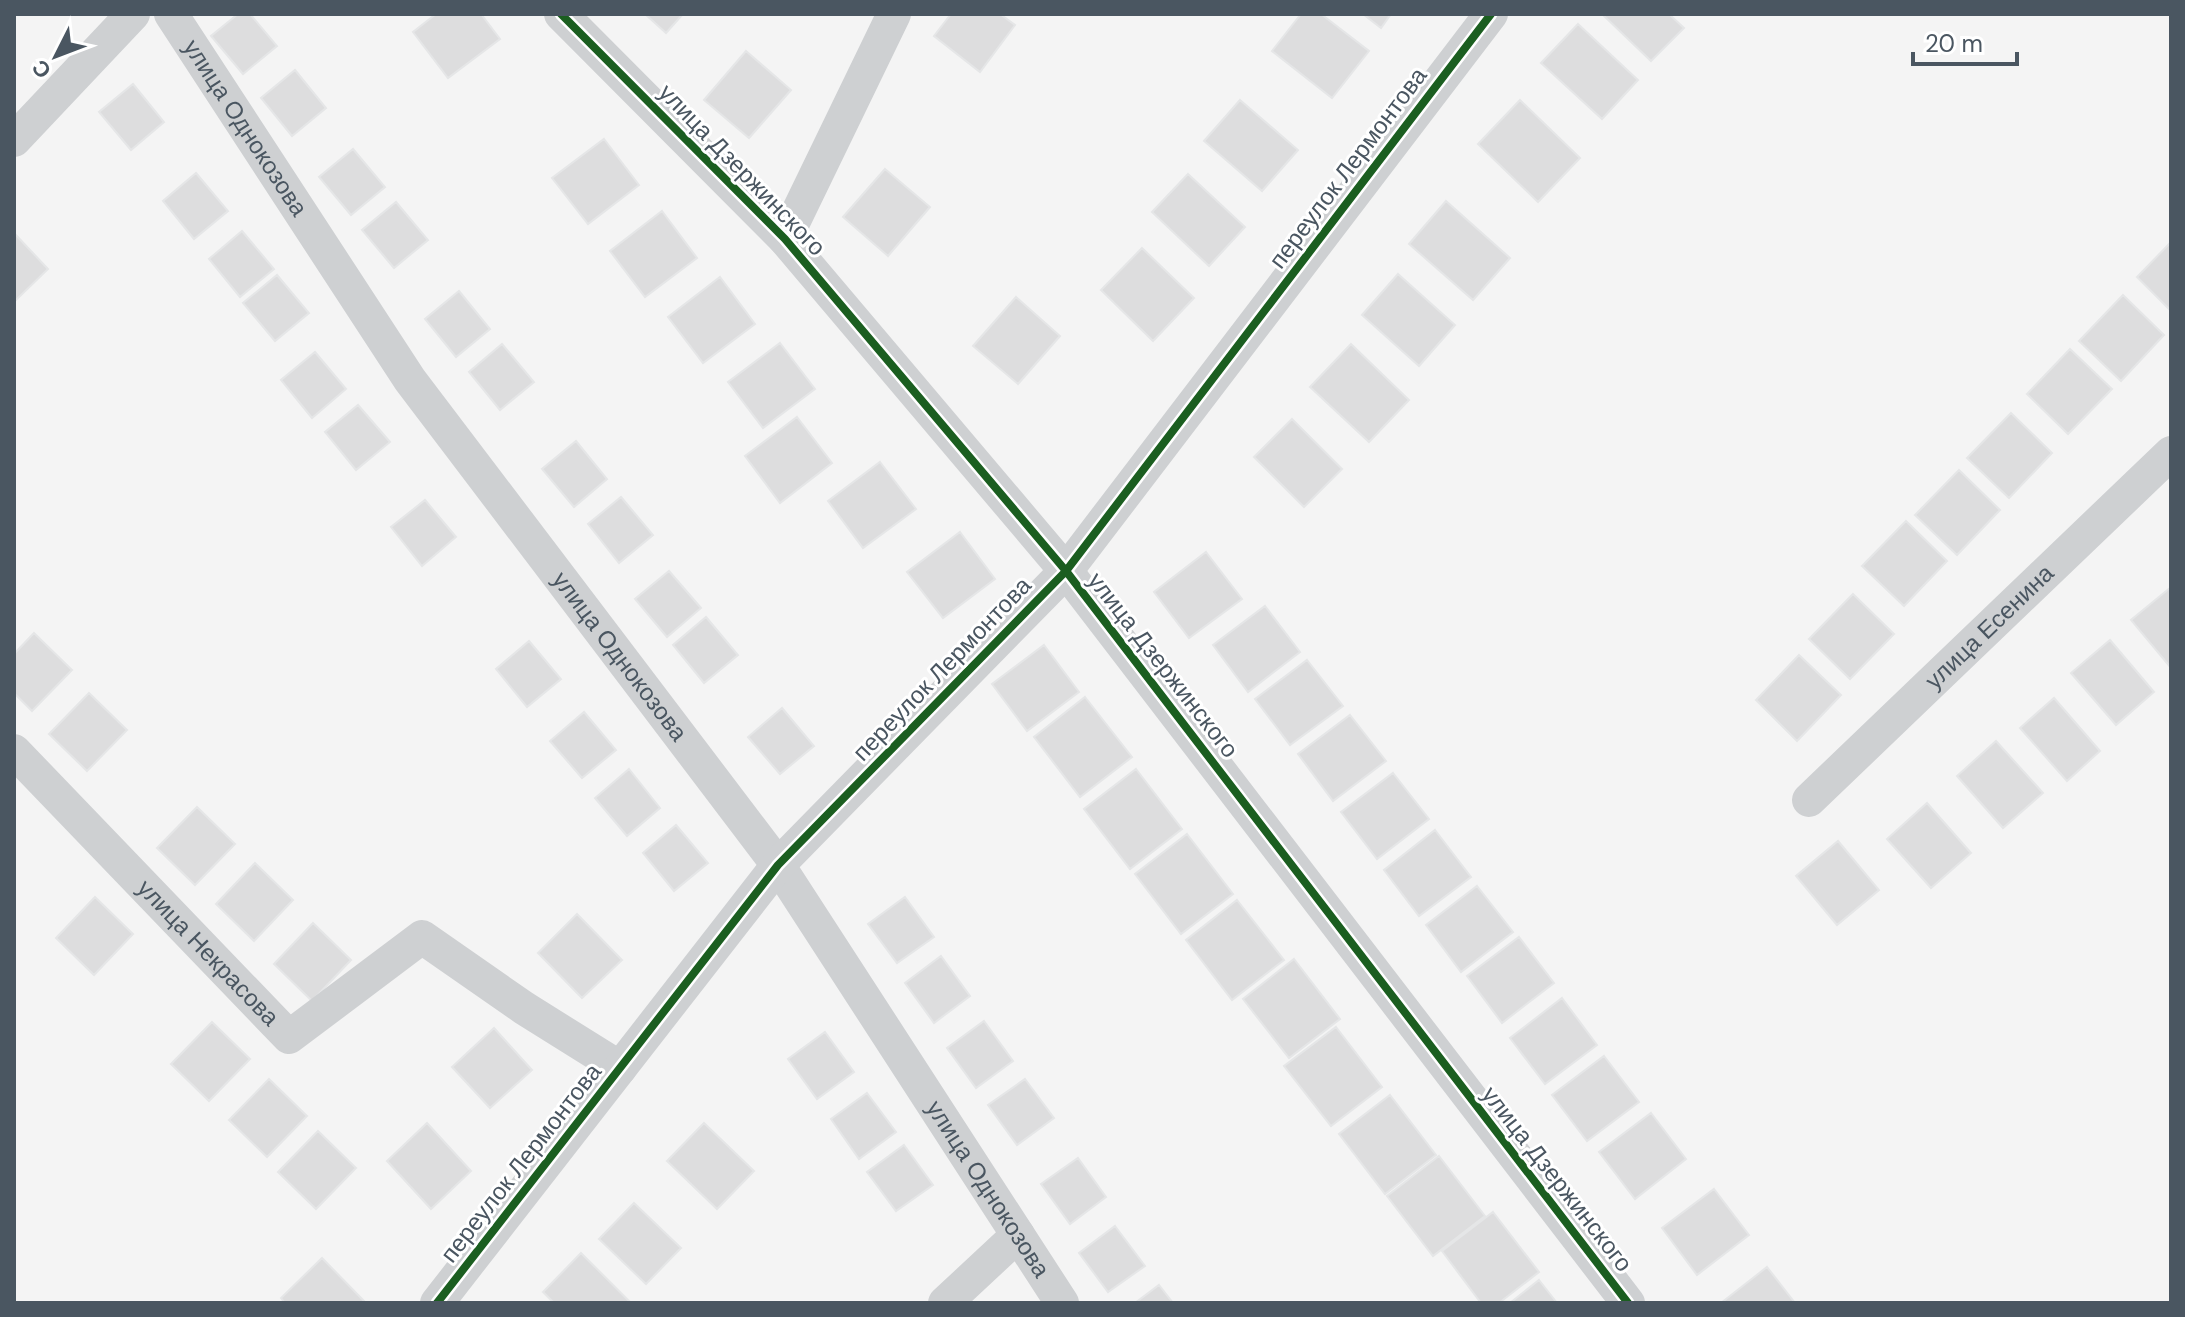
<svg xmlns="http://www.w3.org/2000/svg" width="2185" height="1317" viewBox="0 0 2185 1317" font-family="'DM Sans',sans-serif">
<rect width="100%" height="100%" fill="#f4f4f4"/>
<path fill="#ddddde" stroke="#e5e6e7" stroke-width="2" d="M238,14H250L277,46L243,74L211,36Z
M436,14H481L500,39L448,78L413,32Z
M645,14H683L666,33Z
M951,14H1000L1015,25L980,72L934,36Z
M1301,14H1321L1369,51L1332,98L1272,51Z
M1363,14H1391L1381,28Z
M1602,14H1669L1684,28L1651,61Z
M1578,24L1638,80L1602,119L1541,63Z
M746,51L791,90L749,138L704,100Z
M295,70L326,108L292,136L261,98Z
M133,84L164,122L131,150L99,112Z
M1240,100L1298,150L1262,191L1204,141Z
M1520,100L1580,158L1538,202L1478,144Z
M604,139L639,185L588,224L552,178Z
M353,149L385,187L351,215L319,177Z
M885,169L930,207L888,256L843,217Z
M196,173L228,211L194,239L163,201Z
M1188,174L1245,227L1209,266L1152,212Z
M1446,201L1510,258L1473,300L1409,244Z
M396,202L428,240L394,268L362,230Z
M662,211L697,258L645,297L610,251Z
M242,231L274,269L240,297L209,259Z
M14,233L48,269L14,302Z
M2171,242V311L2137,277Z
M1142,248L1194,298L1153,341L1101,290Z
M1398,274L1455,325L1419,366L1362,315Z
M277,275L309,313L275,341L243,303Z
M720,277L755,324L703,363L668,317Z
M459,291L490,329L456,357L425,319Z
M2123,295L2164,335L2121,381L2079,341Z
M1016,297L1060,336L1018,384L973,346Z
M780,343L815,389L763,428L728,382Z
M502,344L534,382L500,410L469,372Z
M1351,344L1409,400L1369,442L1310,387Z
M2070,349L2112,389L2068,434L2027,394Z
M315,352L346,389L312,418L281,380Z
M358,405L390,442L356,470L325,432Z
M2011,413L2052,453L2009,498L1967,458Z
M797,417L832,463L780,503L745,456Z
M1292,419L1342,469L1304,507L1254,457Z
M576,441L607,479L574,507L542,469Z
M880,462L916,509L863,548L828,501Z
M1959,470L2000,510L1957,555L1915,515Z
M621,497L653,535L619,563L588,524Z
M425,500L456,537L422,566L391,527Z
M1906,521L1947,561L1904,606L1862,566Z
M960,532L995,579L943,618L907,572Z
M1206,552L1242,599L1189,638L1154,592Z
M669,571L701,608L667,637L635,599Z
M2171,587V668L2131,620Z
M1853,594L1894,634L1850,679L1809,639Z
M1265,606L1300,652L1248,692L1213,645Z
M706,617L738,655L704,683L673,645Z
M34,633L72,670L32,711L14,693V654Z
M2110,640L2154,692L2116,725L2071,673Z
M529,641L561,679L527,707L496,669Z
M1044,645L1079,692L1027,731L992,684Z
M1799,655L1841,695L1797,741L1756,700Z
M1307,660L1343,706L1290,745L1255,699Z
M89,693L127,730L87,771L49,734Z
M1085,697L1132,757L1080,797L1034,737Z
M2054,698L2100,751L2067,781L2020,728Z
M782,708L814,746L780,774L748,737Z
M584,712L616,750L582,778L550,741Z
M1350,715L1386,761L1333,801L1298,754Z
M1996,741L2043,793L2003,828L1957,776Z
M629,769L660,808L627,836L595,798Z
M1136,769L1182,829L1130,869L1084,809Z
M1393,773L1429,819L1377,859L1341,812Z
M1927,803L1971,853L1931,888L1887,839Z
M197,807L235,844L195,885L157,848Z
M676,825L708,863L674,891L643,853Z
M1435,830L1471,877L1419,916L1384,870Z
M1187,834L1233,894L1181,934L1135,874Z
M1838,841L1879,890L1837,925L1796,876Z
M255,863L293,900L254,941L216,904Z
M1477,886L1513,932L1461,972L1426,925Z
M95,897L133,934L94,975L56,938Z
M905,897L934,937L897,963L868,924Z
M1237,900L1284,960L1232,1000L1186,940Z
M577,914L622,960L582,998L538,953Z
M313,923L351,960L312,1001L274,964Z
M1519,937L1554,983L1502,1023L1467,976Z
M941,956L970,996L934,1023L905,983Z
M1294,959L1340,1019L1289,1058L1243,999Z
M1562,998L1597,1045L1545,1084L1510,1038Z
M984,1021L1013,1061L976,1088L947,1048Z
M212,1022L250,1059L209,1101L171,1064Z
M1336,1027L1382,1087L1331,1126L1284,1066Z
M494,1028L532,1070L490,1108L452,1067Z
M825,1032L854,1072L817,1099L788,1059Z
M1604,1056L1639,1102L1587,1141L1552,1095Z
M269,1079L307,1116L267,1157L229,1120Z
M1025,1079L1054,1118L1017,1145L988,1105Z
M867,1093L896,1132L859,1159L831,1119Z
M1390,1095L1436,1155L1385,1194L1339,1134Z
M1651,1113L1686,1159L1635,1199L1599,1152Z
M427,1123L471,1171L431,1209L387,1161Z
M704,1123L754,1171L717,1209L667,1161Z
M318,1131L356,1168L316,1209L278,1172Z
M904,1145L933,1185L896,1211L867,1172Z
M1439,1156L1485,1216L1433,1256L1387,1196Z
M1078,1158L1106,1197L1070,1224L1041,1184Z
M1714,1189L1749,1235L1697,1275L1662,1228Z
M634,1203L681,1248L646,1284L599,1239Z
M1493,1212L1539,1272L1499,1303H1481L1442,1251Z
M1115,1226L1145,1266L1108,1292L1079,1253Z
M581,1253L629,1301L627,1303H554L543,1292Z
M322,1258L365,1302L363,1303H285L281,1298Z
M1767,1267L1795,1303H1721Z
M1539,1280L1557,1303H1510Z
M1159,1285L1173,1303H1135Z"/>
<g fill="none" stroke-linecap="round" stroke-linejoin="round">
<g stroke="#ced0d2" stroke-width="34">
<path id="s1" d="M171,14L410,380L778,865L1062,1303"/>
<path d="M561,14L785,239L1066,571L1628,1303"/>
<path d="M14,140L133,14"/>
<path d="M785,239L894,14"/>
<path id="s2" d="M14,751L289,1037L422,937L524,1008L620,1068"/>
<path id="s3" d="M1809,800L2171,453"/>
<path d="M437,1303L778,865L1066,571L1491,14"/>
<path d="M945,1303L1018,1235"/>
</g>
<defs>
<path id="cycleway" d="M561,14L785,239L1066,571L1628,1303
M437,1303L778,865L1066,571L1491,14"/>
</defs>
<use href="#cycleway" stroke="#fff" stroke-width="13"/>
<use href="#cycleway" stroke="#1b5e20" stroke-width="8"/>
</g>
<g text-anchor="middle" stroke-width="6" stroke-linejoin="round" paint-order="stroke">
<g font-size="24" fill="#4a5661" stroke="#fff">
<text dy="8" stroke="none"><textPath href="#s1" startOffset="136">улица Однокозова</textPath></text>
<text transform="translate(1348 168) rotate(-53)" y="8">переулок Лермонтова</text>
<text transform="translate(742 170) rotate(46)" y="8">улица Дзержинского</text>
<text dy="8" stroke="none"><textPath href="#s3" startOffset="250">улица Есенина</textPath></text>
<text dy="8" stroke="none"><textPath href="#s1" startOffset="784">улица Однокозова</textPath></text>
<text transform="translate(1163 665) rotate(52)" y="8">улица Дзержинского</text>
<text transform="translate(942 669) rotate(-46)" y="8">переулок Лермонтова</text>
<text dy="8" stroke="none"><textPath href="#s2" startOffset="280">улица Некрасова</textPath></text>
<text transform="translate(521 1163) rotate(-52)" y="8">переулок Лермонтова</text>
<text transform="translate(1557 1179) rotate(52)" y="8">улица Дзержинского</text>
<text dy="8" stroke="none"><textPath href="#s1" startOffset="1432">улица Однокозова</textPath></text>
</g>
</g>
<rect width="2185" height="1317" fill="none" stroke="#4a5661" stroke-width="32"/>
<g transform="translate(56 56) rotate(228)" stroke="#ffffff" stroke-width="6" paint-order="stroke">
<path d="M0-6L14 30L0 20L-14 30Z" fill="#4a5661"/>
<text y="-12" font-size="22" font-weight="bold" text-anchor="middle" fill="#4a5661">С</text>
</g>
<path d="M1913 52v12h104v-12" fill="none" stroke="#4a5661" stroke-width="4"/>
<text x="1925" y="52" font-size="24" fill="#4a5661" stroke="#ffffff" stroke-width="6" paint-order="stroke">20 m</text>
</svg>
